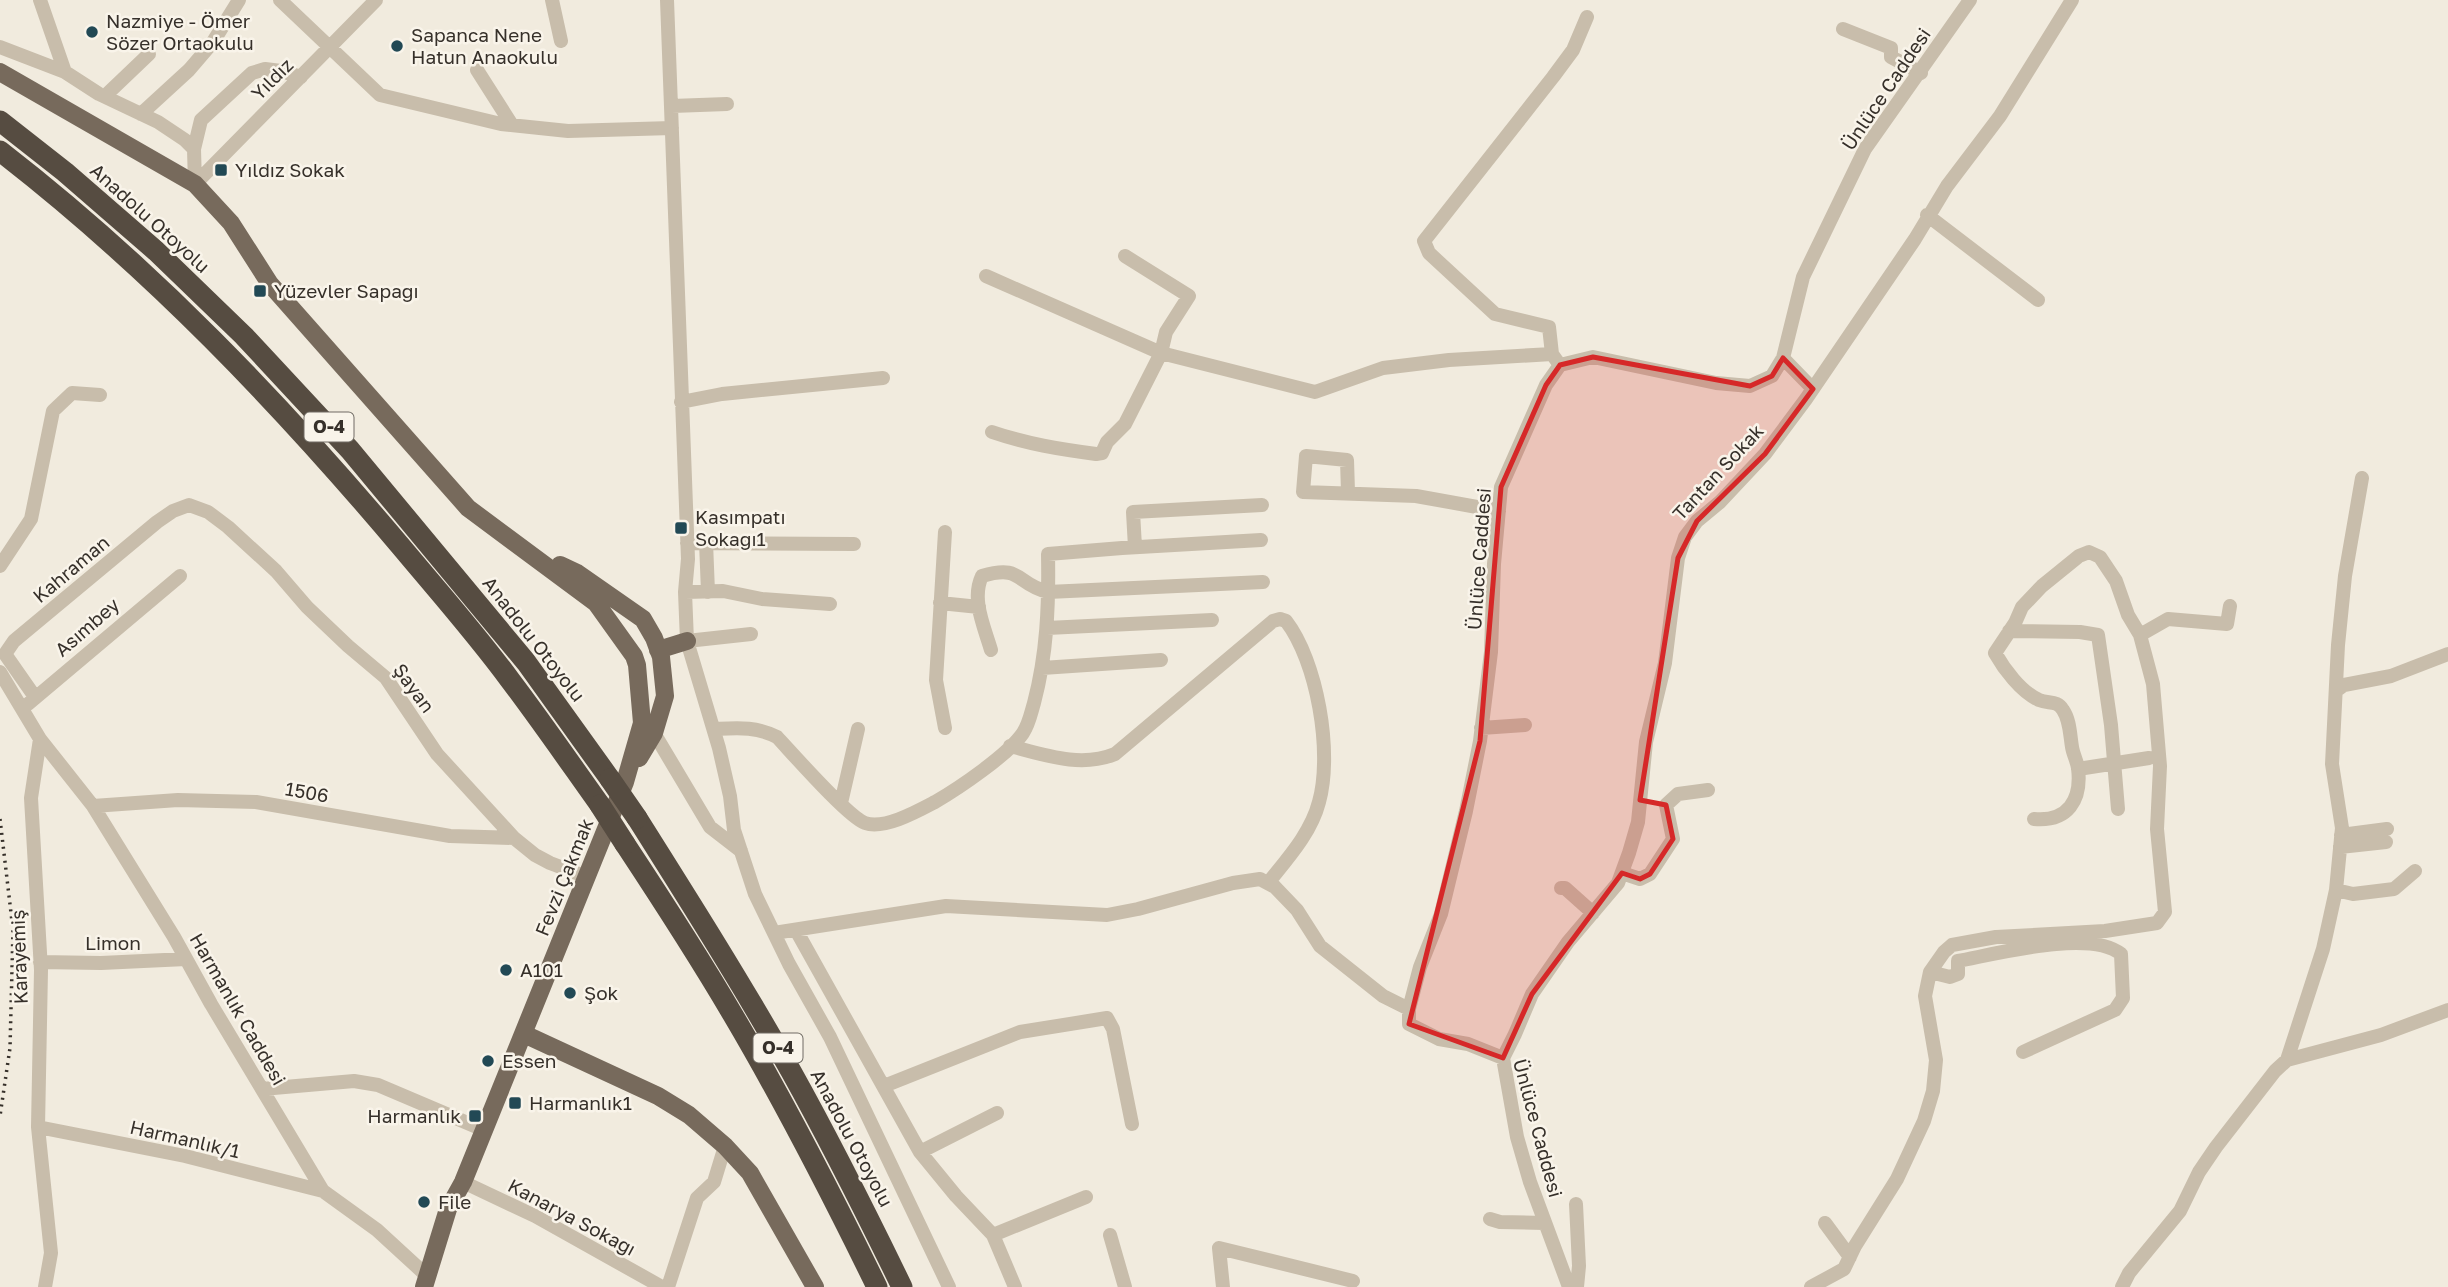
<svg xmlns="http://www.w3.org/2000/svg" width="2448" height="1287" viewBox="0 0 2448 1287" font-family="'Golos Text',sans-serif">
<rect width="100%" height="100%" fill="#f1ebde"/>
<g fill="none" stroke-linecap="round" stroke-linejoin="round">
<path stroke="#c8bdab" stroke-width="14" d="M40,0L65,72
M280,0L380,95L501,124L568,131L672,128
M552,0L561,41
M667,0L688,559L685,592L687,641L719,748L730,796L734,830L755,894L789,964L830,1037L949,1287
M1843,29L1891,48V57L1921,73
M0,47L65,72L99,94L158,122L185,140L194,149L195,184
M477,70L512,125
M105,96L149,54
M672,106L727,104
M141,114L189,70L213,42L239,0
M194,149L201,120L252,73L265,69L281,71L301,77
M195,184L376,0
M1927,215L2038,300
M986,276L1161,353L1315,392L1383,368L1449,360L1552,354
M1783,358L1813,389
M1557,361L1552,354L1549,327L1495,314L1429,253L1424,241L1553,77L1573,50L1587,17
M681,402L722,394L883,378
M992,432C1027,444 1059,449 1096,454L1102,453L1107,442L1125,424L1161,353L1166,332L1189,296L1125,256
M1348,492L1347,460L1306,456L1303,492L1416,496L1499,511
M706,542L708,592
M687,543L854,544
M1135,547L1133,512L1262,505
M0,566L31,519L53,411L72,393L100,395
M685,592L723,591L762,599L830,604
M940,603L979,607
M1047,628L1212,620
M2009,631L2080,632L2098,635L2111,725L2118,809
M2140,635L2168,619L2227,624L2230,606
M687,641L751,634
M991,650C984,626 971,599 982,576C1023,564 1015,584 1048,592L1263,582
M1042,668L1161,660
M0,672L40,739L31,798L41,970L38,1127L51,1253L45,1287
M2336,691L2344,685L2391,676L2448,654
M35,697L5,654L14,641L157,522L173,511L189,505L208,512L228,527L276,571L307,607L348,646L386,678L437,754L514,838L535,855L550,863L587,877
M28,704L180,576
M945,728L936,680L945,532
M1481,728L1525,725
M714,729C737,728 756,726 777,737C793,754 848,817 865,823C884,830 918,811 935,802C959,788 1008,755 1023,733C1029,724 1031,713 1034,703C1047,654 1049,605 1048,554L1122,548L1261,540
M654,733L710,827L741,851
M40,739L93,806L174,937L211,1004L323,1191L377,1230L426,1275
M1010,746C1045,755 1081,768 1115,754L1273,621L1280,619L1286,621C1317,661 1333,752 1319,802C1311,833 1288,858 1268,883
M2078,769L2149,758
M841,803L858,729
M93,806L178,800L256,802L450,836L514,838
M2341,835L2387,829
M2340,847L2386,842
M1622,873L1640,879L1650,874L1673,839L1666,805L1678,794L1708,790
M1561,888H1565L1593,913
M2336,890L2353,894L2394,889L2415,871
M796,930L920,1152L956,1196L993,1235L1015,1287
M774,933L946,906L1107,915L1138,909L1233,883L1260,879L1275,887L1297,910L1320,946L1383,996L1409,1009
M40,962L101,963L186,959
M1930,972L1950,977L1958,974V961C1996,954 2090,929 2121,954L2123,998L2115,1010L2023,1052
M1503,1058L1515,1034L1532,994L1568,942L1618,883L1629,853L1638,822L1646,742L1665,663L1678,558L1685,537L1697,521L1720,502L1765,454L1806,399L1915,239L1947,186L2000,116L2072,0
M2287,1060L2323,949L2336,890L2342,828L2332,764L2338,645L2345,576L2362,478
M884,1086L1020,1032L1107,1018L1113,1029L1132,1124
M262,1089L354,1081L378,1085L484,1130
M38,1127L185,1156L323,1191
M920,1152L997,1113
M463,1182L535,1216L662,1287
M1576,1204L1579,1266L1577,1287
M1490,1219L1500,1222L1544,1223
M1825,1223L1850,1257
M993,1235L1086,1197
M1110,1235L1125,1287
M668,1287L697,1198L714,1182L725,1146
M1223,1287L1219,1248L1353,1281
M1569,1287L1530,1182L1517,1137L1503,1058L1468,1044L1439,1039L1409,1024V1009L1420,967L1441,914L1466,811L1480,741L1491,652L1494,564L1501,487L1546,385L1560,365L1593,357L1716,383L1750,386L1772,376L1783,358L1803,277L1865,149L1970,0
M1811,1287L1844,1269L1855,1246L1897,1179L1924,1121L1933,1091L1936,1060L1925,996L1930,972L1944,952L1952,945L1996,937L2105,931L2157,923L2165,912L2157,829L2160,766L2153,684L2140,635L2128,615L2116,581L2100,557L2089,552L2079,556L2042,586L2022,607L2015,623L1995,653C2004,669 2021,692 2039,700C2049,704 2057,700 2063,710C2070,720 2070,735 2072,747C2073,754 2077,761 2078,768C2082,800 2068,822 2034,819
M2122,1287L2129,1273L2180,1211L2199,1172L2216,1147L2275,1071L2287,1060L2381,1035L2448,1010"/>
<path stroke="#776a5c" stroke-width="18" d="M0,72L195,184L231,223L270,284L468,508L596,603L634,656L637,665L642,723L625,782L463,1182L448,1209L424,1287
M560,565L577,573L643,619L654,638L661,657L665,696L654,733L639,758
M658,650L687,641
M524,1034L658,1096L689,1115L725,1146L750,1173L815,1287"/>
<path stroke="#564c41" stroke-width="21" d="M0,121L65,172L156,251L244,336L350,450L526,662L610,779
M0,151C150,267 281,404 403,549C439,592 477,635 510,680C541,721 570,763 600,805
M637,818C690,902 743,986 792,1073C831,1143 867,1215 902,1287
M625,844C662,900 699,957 733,1015C785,1103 832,1195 877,1287"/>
<path stroke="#36302a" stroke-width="3.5" stroke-dasharray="2 5" stroke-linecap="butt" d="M0,819L13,930L10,1048L0,1116"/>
<path stroke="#564c41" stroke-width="21" d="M610,779L637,818
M600,805L625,844"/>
</g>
<path fill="#d62828" fill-opacity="0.2" stroke="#d62828" stroke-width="5" stroke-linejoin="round" d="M1593,357L1750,386L1772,376L1783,358L1813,389L1765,454L1697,521L1678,558L1640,800L1666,805L1673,839L1650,874L1640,879L1622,873L1532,994L1503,1058L1409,1024L1480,741L1501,487L1546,385L1560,365Z"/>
<g fill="#224955" stroke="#f9f4ea" stroke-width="2.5">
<circle cx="92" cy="32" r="7"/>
<circle cx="397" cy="46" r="7"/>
<rect x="214" y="163" width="14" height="14" rx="3.5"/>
<rect x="253" y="284" width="14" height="14" rx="3.5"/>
<rect x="674" y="521" width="14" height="14" rx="3.5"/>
<circle cx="506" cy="970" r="7"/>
<circle cx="570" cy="993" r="7"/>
<circle cx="488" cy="1061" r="7"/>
<rect x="508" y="1096" width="14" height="14" rx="3.5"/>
<rect x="468" y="1109" width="14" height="14" rx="3.5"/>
<circle cx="424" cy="1202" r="7"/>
</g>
<g text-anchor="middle" stroke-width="5" stroke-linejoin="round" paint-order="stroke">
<g fill="#f9f4ea" stroke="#706b64" stroke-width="2">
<rect x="304.5" y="412.5" width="49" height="29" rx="5"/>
<rect x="753.5" y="1033.5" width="49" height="29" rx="5"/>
</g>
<g font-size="18" font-weight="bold" fill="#36302a">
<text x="329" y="433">O-4</text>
<text x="778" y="1054">O-4</text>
</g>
<g font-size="19" fill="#36302a" stroke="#f9f4ea" text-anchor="start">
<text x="106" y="28">Nazmiye - Ömer<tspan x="106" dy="22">Sözer Ortaokulu</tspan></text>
<text x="411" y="42">Sapanca Nene<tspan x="411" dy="22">Hatun Anaokulu</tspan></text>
<text x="235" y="177">Yıldız Sokak</text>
<text x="274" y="298">Yüzevler Sapağı</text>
<text x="695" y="524">Kasımpatı<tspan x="695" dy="22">Sokağı1</tspan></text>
<text x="520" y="977">A101</text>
<text x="584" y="1000">Şok</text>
<text x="502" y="1068">Essen</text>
<text x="529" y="1110">Harmanlık1</text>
<text x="461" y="1123" text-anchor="end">Harmanlık</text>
<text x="438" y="1209">File</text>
</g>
<g font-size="19" fill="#36302a" stroke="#f9f4ea">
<text transform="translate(272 79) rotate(-45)" y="7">Yıldız</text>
<text transform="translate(1886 89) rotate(-56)" y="7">Ünlüce Caddesi</text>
<text transform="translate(150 218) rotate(42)" y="7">Anadolu Otoyolu</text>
<text transform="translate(1718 472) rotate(-47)" y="7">Tantan Sokak</text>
<text transform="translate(1479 559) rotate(-86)" y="7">Ünlüce Caddesi</text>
<text transform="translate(71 569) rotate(-40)" y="7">Kahraman</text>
<text transform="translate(87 627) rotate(-41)" y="7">Asımbey</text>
<text transform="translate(534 639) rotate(52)" y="7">Anadolu Otoyolu</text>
<text transform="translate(414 688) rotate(54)" y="7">Şayan</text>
<text transform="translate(307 792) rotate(10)" y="7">1506</text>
<text transform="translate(564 877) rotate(-68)" y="7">Fevzi Çakmak</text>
<text x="113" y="950">Limon</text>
<text transform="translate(19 957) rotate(-92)" y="7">Karayemiş</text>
<text transform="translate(238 1009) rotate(60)" y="7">Harmanlık Caddesi</text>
<text transform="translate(1538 1128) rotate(75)" y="7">Ünlüce Caddesi</text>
<text transform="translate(852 1138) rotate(62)" y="7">Anadolu Otoyolu</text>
<text transform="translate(185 1139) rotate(13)" y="7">Harmanlık/1</text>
<text transform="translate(572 1217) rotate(28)" y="7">Kanarya Sokağı</text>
</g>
</g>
</svg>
